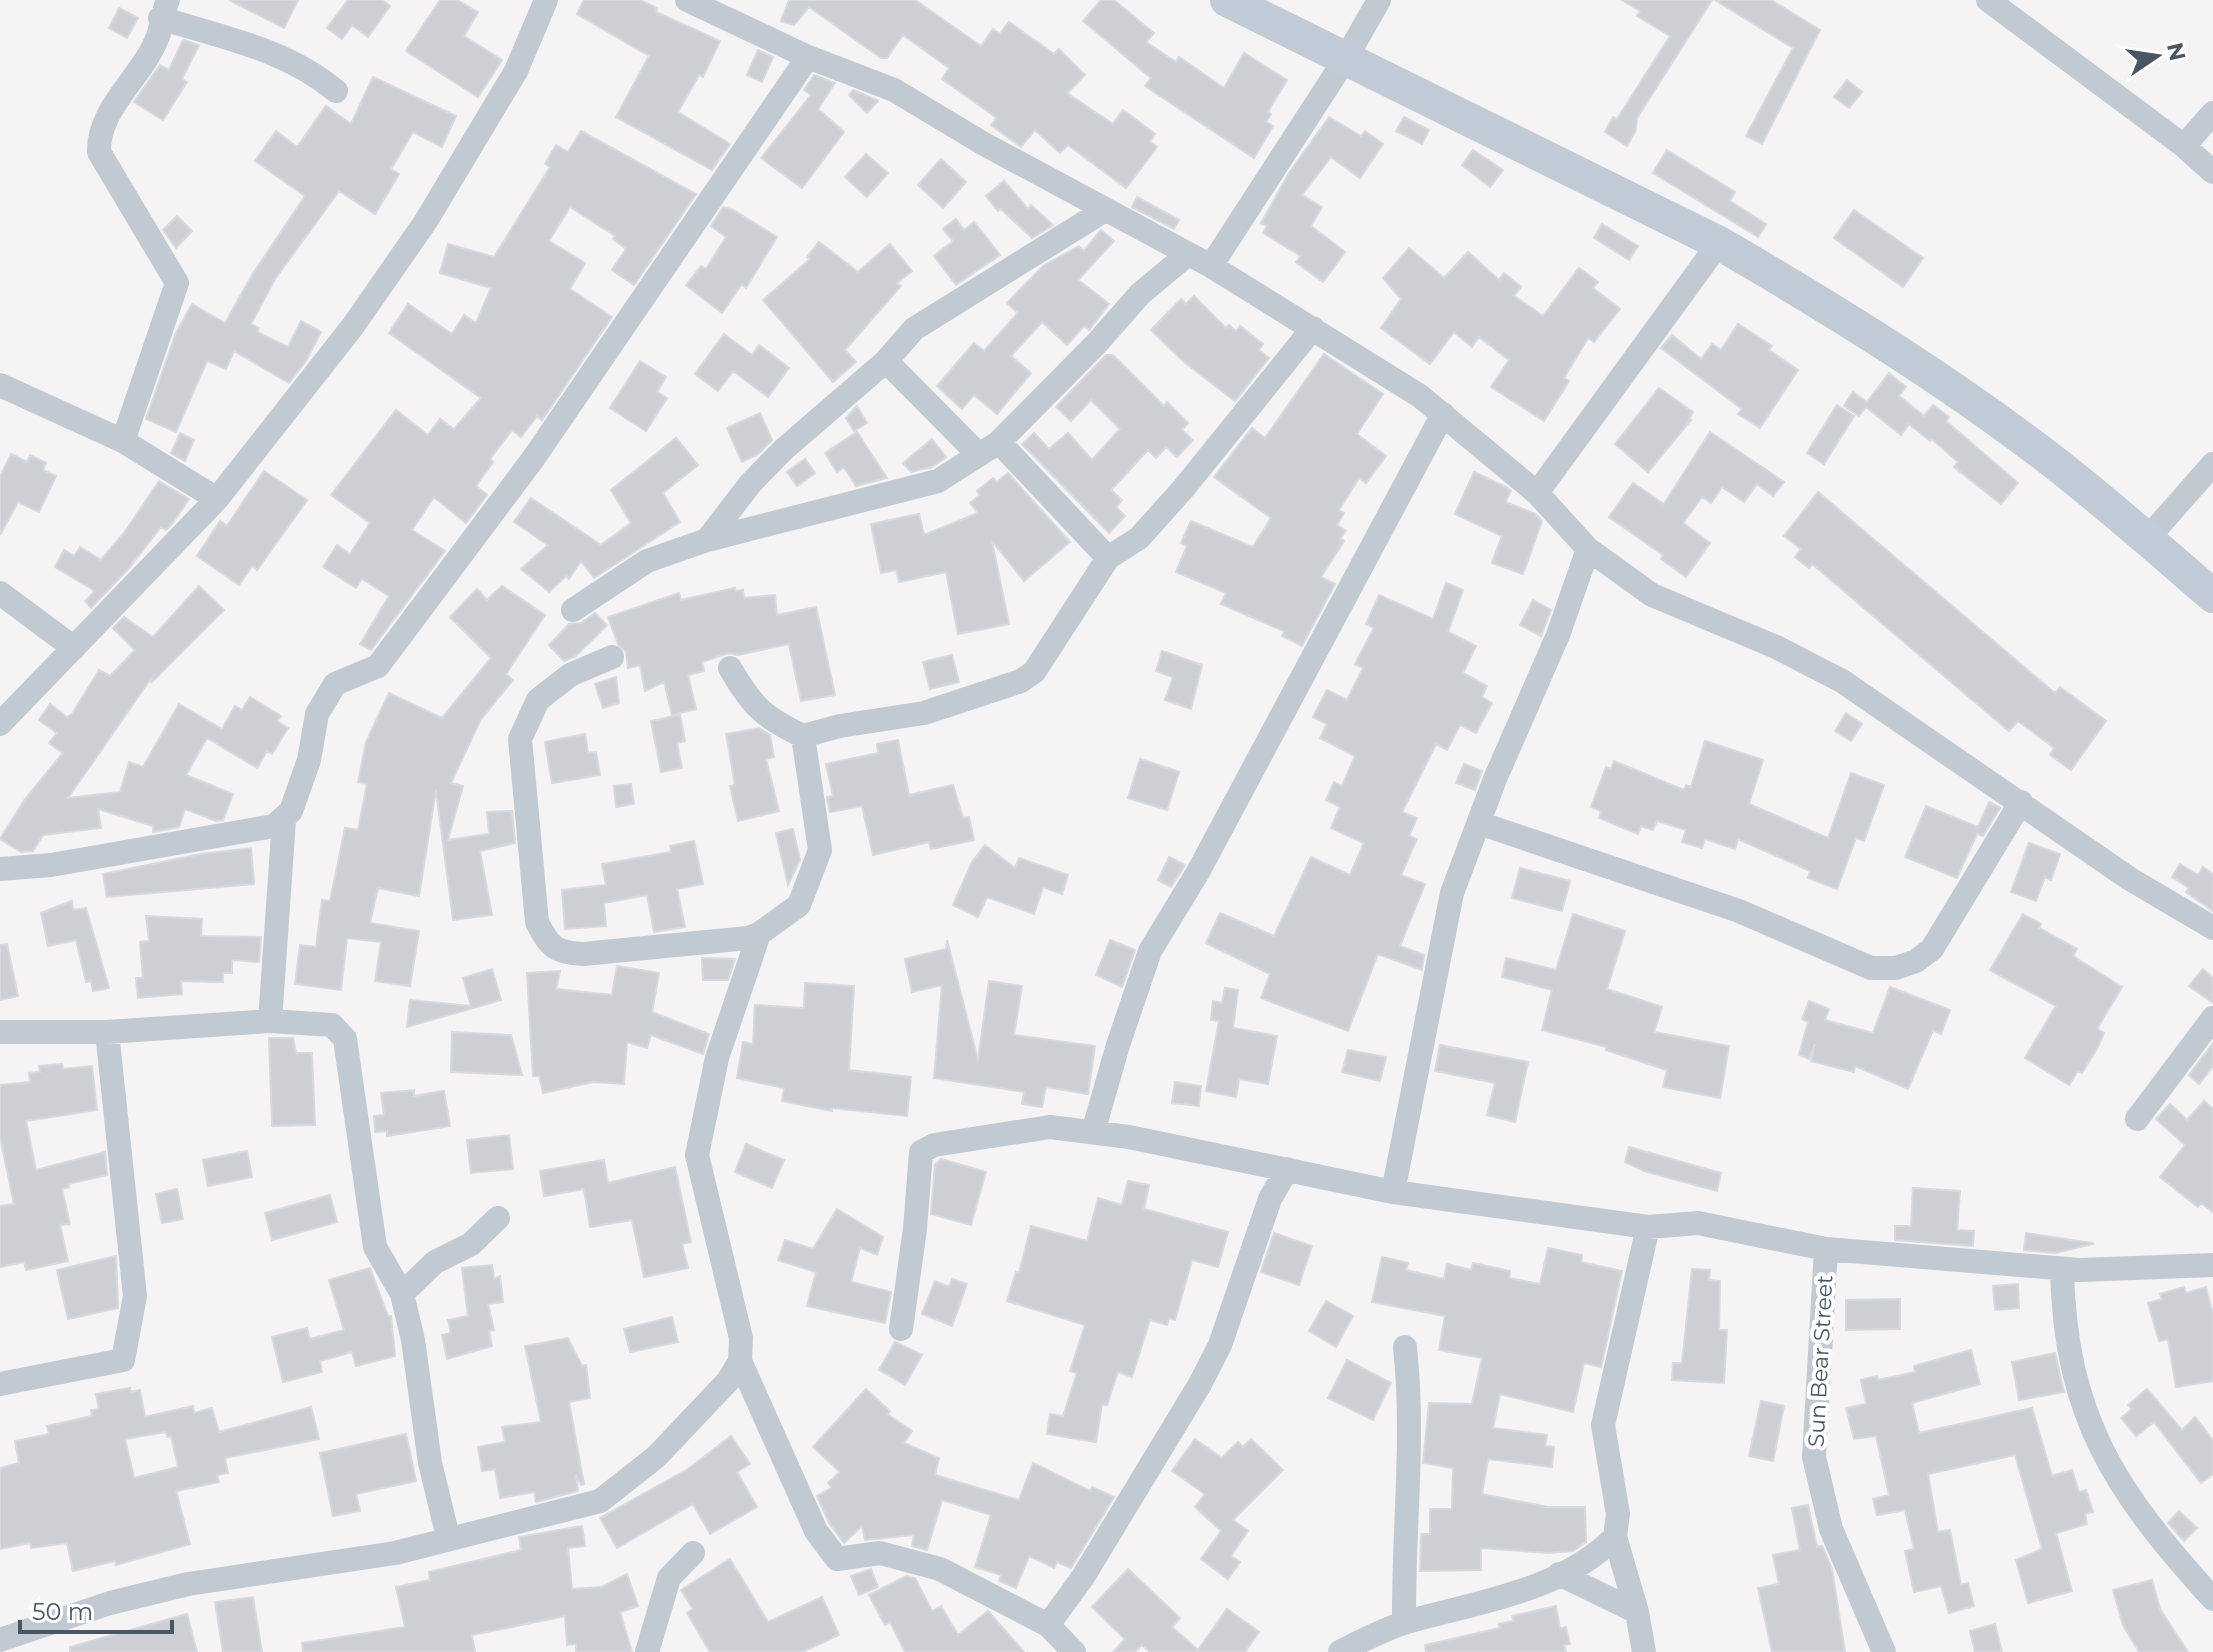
<svg xmlns="http://www.w3.org/2000/svg" width="2213" height="1652" viewBox="0 0 2213 1652" font-family="Montserrat,sans-serif">
<rect width="100%" height="100%" fill="#f5f3f3"/>
<path fill="#cdcfd5" stroke="#d7d9de" stroke-width="2" fill-rule="evenodd" d="M229,0H298L284,28Z
M348,0H382L390,6L368,37L352,25L342,39L327,28Z
M440,0H457L478,12L464,36L502,60L478,97L406,51Z
M584,0H640L657,8L656,12L720,41L703,77L699,75L678,112L730,144L712,170L616,117L649,56L577,14Z
M789,0H915L981,46L993,29L1000,34L1009,22L1054,54L1059,49L1085,75L1067,93L1113,124L1123,110L1155,134L1150,141L1157,147L1126,188L1068,145L1060,153L1035,130L1021,147L991,125L997,118L942,79L949,68L903,35L887,58H881L809,7L794,25L781,21Z
M1101,0H1114L1154,33L1146,42L1176,62L1179,57L1224,88L1244,53L1287,80L1268,112L1271,114L1266,122L1273,126L1254,158L1145,86L1151,78L1083,21Z
M1622,0H1712L1637,118L1636,130L1627,146L1605,132L1613,117L1617,119L1670,36L1637,16L1640,11Z
M1715,0H1771L1820,30L1762,144L1746,136L1793,48Z
M119,8L138,18L127,38L109,28Z
M183,40L199,45L182,79L187,82L163,120L134,102L160,65L169,70Z
M758,50L773,57L762,82L747,75Z
M814,75L835,83L818,109L844,132L802,188L761,158L811,95L804,90Z
M373,77L456,116L442,147L413,132L391,169L399,174L375,214L339,191L275,279L251,324L259,328L257,332L288,347L301,321L321,332L306,361L289,383L234,351L226,369L207,361L176,432L146,419L176,333L192,304L225,323L252,275L305,196L255,161L276,131L297,147L326,106L351,124Z
M1847,80L1862,92L1849,108L1834,97Z
M853,90L877,100L878,101L867,113L849,95Z
M1329,117L1361,136L1365,131L1383,144L1360,178L1331,157L1302,195L1322,207L1311,226L1345,252L1323,282L1296,262L1301,256L1263,233L1267,226L1261,223L1289,173Z
M1404,117L1429,130L1422,144L1396,131Z
M581,131L696,194L634,285L612,270L626,249L613,239L615,236L570,207L549,241L585,263L570,289L612,317L542,420L537,416L521,437L512,430L490,459L493,462L476,486L487,495L466,523L434,497L412,530L445,551L371,650L360,644L389,596L362,579L356,588L323,567L337,545L350,554L370,523L331,495L396,410L428,435L440,419L454,429L481,398L389,333L408,304L452,334L464,315L476,323L491,288L440,273L448,244L494,257L550,167L545,164L556,145L568,152Z
M1473,150L1503,170L1490,187L1462,165Z
M1667,150L1735,192L1730,201L1766,224L1758,237L1653,173Z
M866,154L888,173L867,197L845,177Z
M941,159L966,182L943,208L918,185Z
M1004,181L1028,209L1031,205L1053,225L1032,238L1001,209L998,211L986,196Z
M1137,197L1179,220L1174,229L1132,207Z
M723,207L733,210L777,237L746,288L742,284L722,313L686,285L701,266L706,269L726,237L711,226Z
M1854,210L1923,258L1903,287L1834,238Z
M177,216L192,231L176,248L163,230Z
M956,219L964,230L974,222L1000,255L956,285L934,256L953,241L943,229Z
M1602,224L1638,246L1629,260L1594,238Z
M1101,230L1114,241L1078,280L1109,304L1089,330L1084,326L1067,345L1042,322L1011,356L1031,373L997,414L974,395L962,409L937,386L974,343L984,351L1018,313L1007,303L1043,266L1079,246L1084,251Z
M819,242L858,272L890,244L912,271L897,283L901,286L845,350L856,362L833,382L763,300L810,259L807,257Z
M1409,248L1444,278L1468,252L1499,280L1504,273L1521,287L1514,296L1543,316L1579,268L1598,282L1593,288L1620,309L1594,342L1588,338L1564,378L1569,381L1544,421L1491,387L1509,360L1479,337L1472,347L1454,332L1430,364L1381,328L1401,299L1383,278Z
M1194,296L1226,328L1229,325L1236,331L1240,326L1263,344L1259,350L1269,358L1235,401L1184,362L1151,330L1181,299L1186,304Z
M1738,324L1772,346L1769,350L1798,370L1760,428L1738,414L1742,409L1661,348L1672,335L1701,359L1712,344L1721,350Z
M724,334L752,355L759,345L789,368L768,397L733,371L718,391L695,374Z
M1324,354L1383,394L1357,434L1386,456L1366,483L1359,478L1339,510L1344,513L1337,525L1346,531L1340,539L1344,541L1321,577L1335,584L1302,646L1282,636L1284,631L1221,604L1226,593L1176,572L1187,546L1181,543L1191,521L1253,547L1271,518L1214,477L1252,428L1265,438Z
M1106,355H1113L1164,406L1167,402L1188,423L1182,430L1193,440L1177,457L1166,447L1156,458L1148,450L1111,490L1122,500L1116,507L1125,516L1109,533L1022,444L1034,433L1049,449L1068,433L1092,460L1120,429L1091,400L1071,421L1056,407Z
M640,361L666,377L657,392L667,398L646,431L610,408Z
M1889,373L1906,387L1899,396L1924,416L1933,405L1949,417L1946,421L2018,483L2001,504L1954,467L1958,462L1932,439L1930,441L1909,424L1901,435L1866,407L1859,416L1844,406L1853,392L1867,402Z
M1659,388L1693,412L1689,419L1691,420L1648,472L1615,444Z
M1837,405L1854,416L1824,464L1807,453Z
M857,406L867,423L854,431L846,418Z
M760,413L772,440L757,455L742,462L727,428Z
M857,432L887,478L856,486L844,467L837,472L825,453Z
M1710,432L1784,482L1773,496L1757,484L1744,502L1722,487L1711,503L1702,497L1683,523L1710,543L1686,577L1661,559L1663,555L1609,517L1633,483L1664,504Z
M180,433L194,440L185,461L171,453Z
M676,438L698,465L663,493L680,522L594,578L581,561L569,579L566,576L549,592L521,569L548,545L514,522L531,498L601,545L631,523L611,490Z
M932,439L946,457L932,467L911,472L903,463Z
M11,454L27,462L30,455L46,463L43,470L56,476L39,512L18,502L0,535V477Z
M805,459L815,473L797,486L787,472Z
M264,471L307,500L257,570L252,566L239,585L197,556L220,521L227,526Z
M1474,472L1506,487L1511,491L1505,502L1536,514L1542,521L1523,574L1492,563L1502,536L1455,514Z
M1008,473L1070,542L1024,581L992,541L1009,624L958,634L946,572L899,582L896,570L881,573L871,524L919,514L924,535L978,513L970,503L980,495L977,491L993,478L997,482Z
M159,481L189,499L172,524L166,530L161,527L129,568L91,608L85,601L95,591L55,567L64,550L74,556L80,547L101,560L124,533Z
M1818,492L2055,693L2060,687L2106,721L2071,770L2050,755L2054,748L2018,721L2009,731L1812,564L1809,568L1795,557L1801,549L1784,536Z
M1446,583L1463,590L1448,632L1476,646L1463,673L1487,686L1482,697L1492,703L1476,733L1460,725L1447,750L1436,744L1402,812L1417,818L1409,836L1417,839L1401,875L1425,884L1400,946L1424,955L1422,970L1378,954L1348,1031L1261,998L1270,974L1206,943L1220,913L1274,936L1311,857L1350,875L1364,843L1331,828L1340,807L1326,800L1334,782L1342,786L1355,756L1320,738L1327,724L1313,717L1327,690L1347,700L1363,668L1355,664L1374,628L1366,624L1379,595L1433,619Z
M199,586L224,610L151,683L154,674L68,798L120,792L129,762L143,767L179,704L222,729L235,706L242,710L250,697L281,716L277,721L288,728L272,754L267,751L257,768L207,738L186,775L233,794L223,820L216,821L185,809L179,827L153,832V826L98,809L101,828L43,835L33,851L21,852L0,839L25,799L63,753L49,743L57,733L39,720L50,704L67,717L72,714L99,670L110,676L135,650L113,628L124,617L153,637Z
M502,586L545,615L506,674L513,680L481,719L451,783L463,786L448,840L489,834L487,812L512,811L515,843L480,851L492,915L453,920L436,790L419,896L378,888L370,923L419,931L410,986L375,981L381,942L347,938L341,990L295,984L300,945L316,947L322,900L330,901L345,828L358,830L367,784L358,782L366,742L389,693L442,718L491,658L450,617L477,589L487,600Z
M735,588L736,591L743,590L744,598L775,595L777,615L816,607L835,695L801,701L789,644L738,655L729,653L702,662L704,671L688,675L696,709L672,715L664,682L645,691L640,665L628,668L626,652L618,644L608,617L679,593L681,600Z
M1533,600L1551,610L1541,636L1520,625Z
M595,613L607,625L576,656L564,661L549,645L569,624L581,623Z
M1162,651L1202,665L1191,709L1165,700L1173,677L1156,671Z
M952,655L959,682L930,689L923,662Z
M616,677L619,703L603,708L595,684Z
M1846,713L1862,724L1851,741L1835,731Z
M680,715L685,741L677,743L682,768L661,772L651,721Z
M759,728L770,735L774,757L766,759L779,811L738,821L730,786L735,785L726,734Z
M585,734L588,753L596,752L600,775L552,783L545,742Z
M898,740L909,795L953,785L963,818L969,817L974,840L931,849L929,842L873,855L862,806L830,812L827,797L833,796L826,764L878,753L877,744Z
M1705,741L1763,760L1749,804L1828,838L1851,773L1884,785L1864,841L1856,838L1837,889L1808,878L1810,871L1738,839L1735,849L1705,839L1702,848L1682,842L1686,830L1657,821L1653,830L1641,826L1638,834L1599,818L1601,811L1591,807L1606,767L1611,769L1614,761L1684,790L1686,785L1691,787Z
M1140,759L1179,772L1167,810L1128,798Z
M1464,764L1482,771L1475,790L1456,783Z
M631,784L634,804L616,807L614,786Z
M1989,802L2000,808L1983,836L1977,834L1957,878L1905,857L1926,806L1978,827Z
M793,829L800,860L788,885L776,833Z
M694,841L703,884L677,889L685,927L654,932L647,895L604,903L606,926L565,929L562,890L606,885L602,864L671,852L670,846Z
M2029,843L2060,854L2051,880L2045,877L2036,901L2011,892Z
M985,845L1015,868L1019,858L1068,875L1062,894L1043,887L1034,914L987,897L978,917L953,905L972,862Z
M251,848L254,884L107,897L103,874L201,854Z
M1169,857L1185,865L1171,887L1158,880Z
M2180,864L2198,875L2203,867L2213,874V911L2186,892L2189,888L2172,877Z
M1520,868L1570,881L1562,911L1512,898Z
M72,901L73,910L86,908L109,988L93,991L91,981L86,982L76,940L48,946L41,913Z
M1573,914L1625,931L1607,989L1662,1007L1654,1032L1729,1046L1720,1098L1663,1087L1667,1070L1606,1050L1607,1047L1542,1030L1552,990L1502,977L1506,958L1556,970Z
M2023,914L2041,924L2039,928L2077,949L2073,956L2122,987L2097,1029L2104,1033L2098,1047L2082,1073L2078,1071L2069,1085L2025,1058L2056,1006L1990,970Z
M146,916L202,919L201,936L261,937L259,962L232,960V973H223V982L181,981L182,994L138,998L136,978H143L140,942L149,941Z
M947,940L978,1060L989,981L1022,986L1014,1035L1095,1046L1088,1094L1046,1087L1042,1107L1022,1104L1024,1092L934,1078L942,985L912,992L905,959L946,949Z
M1110,940L1135,950L1122,987L1096,975Z
M7,944L18,996L0,1000V945Z
M702,958L735,959L728,980H703Z
M617,966L659,973L652,1012L709,1034L703,1054L651,1035L647,1048L627,1042L624,1084L593,1082L543,1093L539,1076H533L527,973L560,971L556,989L612,995Z
M492,969L501,1000L407,1027L410,1000L471,1006L463,978Z
M2203,969L2213,978V1003L2189,986Z
M805,983L854,986L849,1070L911,1077L907,1116L832,1108V1111L782,1101L784,1088L737,1078L743,1042L753,1044L755,1005L804,1008Z
M1890,987L1950,1010L1941,1034L1933,1030L1908,1089L1855,1066L1854,1072L1811,1061L1815,1044L1809,1059L1799,1055L1808,1022L1802,1019L1809,1001L1829,1009L1825,1020L1873,1033Z
M1225,988L1238,990L1233,1028L1277,1036L1268,1084L1239,1079L1236,1097L1206,1091L1219,1021L1211,1020L1213,1001L1222,1003Z
M452,1032L511,1035L522,1075L451,1072Z
M269,1038H293L296,1053H312L315,1125L272,1126Z
M2213,1043V1066L2199,1084L2189,1075Z
M1440,1045L1528,1062L1515,1122L1487,1115L1495,1083L1435,1071Z
M1348,1050L1386,1057L1380,1081L1342,1072Z
M62,1064L63,1069L92,1066L97,1110L26,1121L36,1170L105,1152L107,1175L68,1184L69,1187L62,1189L70,1224L60,1225L68,1261L26,1270L24,1262L0,1267V1206L14,1204L0,1137V1085L30,1082L29,1073L40,1072L39,1066Z
M1175,1082L1201,1086L1199,1106L1172,1103Z
M414,1090V1096L444,1091L450,1126L387,1136V1131L375,1132L374,1116L384,1115L381,1093Z
M2204,1101L2213,1109V1212L2201,1203L2198,1207L2160,1177L2185,1145L2156,1119L2170,1104L2187,1120Z
M509,1135L513,1169L471,1173L467,1140Z
M746,1144L784,1160L772,1188L735,1172Z
M1629,1147L1721,1173L1717,1191L1644,1171L1625,1162Z
M247,1151L252,1177L208,1186L203,1160Z
M941,1159L986,1172L971,1225L931,1214L935,1165Z
M604,1160L608,1183L675,1167L691,1242L682,1244L688,1268L644,1277L632,1220L590,1227L584,1189L544,1196L540,1171Z
M1128,1181L1149,1185L1144,1209L1228,1232L1218,1267L1192,1260L1175,1320L1169,1318L1167,1325L1150,1320L1132,1377L1118,1372L1107,1405L1102,1404L1096,1442L1047,1434L1050,1414L1063,1416L1077,1373L1070,1371L1085,1325L1007,1301L1016,1272L1019,1273L1031,1226L1087,1241L1098,1198L1122,1205Z
M1913,1188L1960,1191L1957,1230L1974,1231L1973,1246L1895,1240V1226H1911Z
M177,1189L183,1219L162,1223L156,1194Z
M330,1195L337,1222L272,1240L265,1213Z
M837,1209L883,1237L877,1255L860,1248L851,1282L891,1292L885,1323L807,1306L816,1272L778,1260L785,1240L813,1249Z
M1274,1233L1312,1246L1299,1285L1261,1272Z
M2026,1233L2093,1243V1244L2055,1253L2024,1250Z
M1548,1248L1582,1255L1581,1262L1622,1271L1601,1367L1584,1363L1573,1412L1500,1394L1493,1428L1547,1435L1545,1446L1554,1447L1552,1467L1488,1459L1482,1494L1548,1507H1585L1586,1542L1573,1551L1548,1553L1481,1548V1570L1420,1571L1421,1534H1430V1509H1452L1453,1468L1423,1463L1429,1403L1472,1404L1482,1358L1439,1350L1445,1316L1372,1302L1382,1257L1408,1263L1406,1270L1444,1279L1447,1264L1471,1270L1473,1263L1510,1271L1509,1278L1540,1284Z
M116,1256L118,1308L68,1319L57,1270Z
M492,1265L494,1279L500,1276L503,1302L488,1304L494,1330L489,1331L492,1346L447,1359L442,1335L451,1333L448,1320L468,1316L462,1268Z
M370,1268L388,1316H391L395,1356L356,1366L352,1352L320,1361L322,1372L283,1382L272,1337L307,1328L310,1339L344,1330L329,1280Z
M1692,1269L1710,1270L1709,1280L1720,1281L1719,1330H1727L1724,1383L1672,1380L1673,1363H1682Z
M952,1279L967,1284L952,1326L922,1314L935,1281L949,1287Z
M2018,1284L2019,1308L1995,1310L1993,1286Z
M2184,1287L2186,1293L2206,1287L2213,1314V1381L2176,1387L2168,1339L2159,1341L2148,1303L2162,1299L2160,1294Z
M1900,1299V1329L1846,1330V1300Z
M1326,1301L1353,1316L1336,1347L1309,1331Z
M672,1317L678,1342L630,1352L624,1329Z
M568,1338L582,1366L586,1365L590,1398L569,1402L584,1484L581,1485L576,1475L578,1491L536,1502L534,1492L500,1498L495,1469L482,1471L478,1447L505,1442L502,1427L541,1422L525,1346Z
M895,1342L922,1355L905,1385L879,1370Z
M1971,1350L1980,1384L1912,1403L1919,1433L2032,1408L2052,1476L2072,1470L2079,1492L2086,1490L2093,1512L2085,1514L2087,1524L2056,1533L2072,1591L2028,1603L2016,1560L2042,1549L2015,1455L1928,1474L1938,1532L1950,1530L1961,1585L1968,1583L1974,1606L1949,1613L1941,1586L1914,1592L1905,1551L1914,1549L1905,1510L1877,1515L1873,1499L1889,1495L1876,1436L1854,1439L1846,1408L1866,1404L1861,1380L1877,1376L1878,1380L1915,1372L1914,1366Z
M2055,1353L2064,1392L2019,1400L2012,1362Z
M1347,1360L1391,1383L1373,1420L1328,1398Z
M130,1388L131,1392L140,1390L145,1417L193,1406L194,1413L212,1408L219,1432L311,1407L319,1439L225,1458L228,1473L217,1475L219,1482L176,1491L190,1544L116,1565L115,1561L73,1571L67,1543L31,1548L30,1543L0,1549V1468L19,1463L15,1441L49,1434L47,1426L92,1416L91,1410L99,1409L96,1394ZM166,1432L167,1437L171,1436L178,1467L134,1478L125,1439Z
M866,1389L890,1411L887,1414L912,1431L904,1443L939,1458L935,1475L1019,1500L1033,1463L1090,1491L1092,1487L1114,1497L1071,1568L1057,1562L1054,1568L1029,1556L1016,1588L999,1581L1001,1575L975,1567L991,1515L942,1500L927,1550L912,1546L914,1535L865,1540L862,1526L844,1543L829,1523L817,1496L832,1488L828,1483L840,1472L813,1447Z
M2147,1389L2182,1430L2195,1417L2213,1440V1474L2201,1483L2154,1422L2136,1436L2121,1418L2132,1409L2128,1405Z
M1761,1401L1784,1406L1773,1461L1749,1456Z
M406,1434L416,1481L356,1494L360,1511L333,1516L320,1453Z
M731,1436L750,1464L737,1472L757,1507L710,1534L693,1504L617,1548L600,1518L688,1469Z
M1195,1439L1222,1458L1238,1442L1243,1447L1251,1439L1283,1470L1233,1520L1248,1531L1231,1556L1240,1562L1228,1579L1201,1559L1221,1531L1195,1507L1205,1494L1172,1471Z
M1808,1505L1817,1547L1822,1546L1832,1569L1845,1652H1772L1758,1588L1779,1584L1773,1555L1800,1550L1792,1508Z
M2179,1511L2197,1528L2184,1541L2168,1523Z
M582,1526L585,1546L568,1548L572,1589L602,1587L627,1574L638,1606L620,1612L632,1652H576V1644L567,1645L565,1616L472,1635L475,1652H303L302,1643L405,1627L396,1587L430,1580L429,1572L521,1550L519,1537Z
M730,1559L768,1622L822,1597L839,1635L802,1652H710L687,1613L693,1609L681,1590Z
M871,1569L878,1587L859,1595L851,1576Z
M1128,1569L1180,1618L1172,1627L1198,1650L1227,1609L1259,1632L1245,1652H1150L1142,1645L1135,1652H1113L1125,1639L1092,1607Z
M906,1576L915,1578L932,1611L941,1606L958,1635L988,1611L1024,1652H905L890,1622L885,1625L869,1595Z
M2152,1580L2160,1609L2188,1652H2139L2123,1625L2113,1590Z
M253,1597L262,1652H223L215,1602Z
M1556,1606L1560,1629L1566,1627L1570,1644L1564,1645L1566,1652H1426L1425,1645L1500,1628L1499,1624L1514,1621L1512,1616Z
M187,1614L197,1652H70V1647Z
M1995,1624L2002,1652H1975L1970,1631Z"/>
<g fill="none" stroke-linecap="round" stroke-linejoin="round">
<path stroke="#c1cad2" stroke-width="24" d="M687,0L808,57L894,90L984,144L1211,266L1420,396L1537,493L1588,549L1652,595L1776,647L1842,681L2130,879L2213,928
M1988,0L2184,146L2213,172
M160,18C221,37 286,49 336,91
M2184,146L2213,113
M1211,266L1346,58L1379,0
M886,361L979,455
M0,385L123,441L217,499
M123,441L177,283L99,152C98,107 143,77 158,36C162,24 163,12 168,0
M999,442L1108,558
M1537,493L1719,243
M2147,539L2213,464
M707,540L750,484L783,450L886,361L914,329L1105,210
M0,593L74,648
M573,610L647,561L707,540L938,481L999,442L1097,343L1140,294L1188,254
M612,657L570,675L538,700L520,739L537,922C549,947 556,953 583,954L748,938L759,934
M730,668C752,706 763,717 803,736L840,726L924,713L1021,681L1034,672L1108,558L1139,538L1183,489L1313,328
M0,724L217,499L353,326L426,221L516,71L546,0
M1479,823L1739,911L1871,968H1896L1916,961L1932,949L2021,802
M0,869L51,865L274,826L291,811L309,760L317,714L335,684L378,666L533,459L808,57
M270,1021L284,820
M0,1032H107L270,1021L332,1025L345,1039L375,1247L402,1294L413,1340L430,1463L448,1537
M2137,1119L2213,1018
M1093,1132L1118,1045L1150,951L1198,872L1443,414
M1393,1192L1452,893L1495,779L1558,635L1588,549
M1826,1249L1814,1457L1831,1529L1884,1652
M2062,1269C2065,1418 2116,1492 2213,1599
M402,1294L435,1262L471,1244L498,1218
M901,1329L915,1229L921,1152L934,1145L1050,1127L1129,1137L1393,1192L1648,1227L1698,1223L1826,1249L2080,1270L2213,1265
M740,1361L816,1531L837,1559L880,1553L940,1569L1048,1625L1074,1652
M0,1384L123,1360L135,1296L107,1032
M1559,1574L1637,1612
M1404,1623C1403,1531 1415,1439 1405,1347
M1048,1625L1083,1577L1200,1384L1220,1345L1270,1199L1287,1169
M0,1640L110,1603L188,1584L395,1553L600,1501L656,1457L728,1381L740,1361L741,1338L697,1155L717,1058L759,934L799,905L820,850L803,736
M647,1652L669,1578L693,1553
M1340,1652C1361,1641 1384,1629 1407,1622C1477,1602 1562,1591 1615,1537
M1644,1652L1637,1612L1615,1537L1618,1514L1603,1425L1648,1227"/>
<path stroke="#c1cbd6" stroke-width="34" d="M1227,0L1719,243C1834,310 1949,381 2055,463C2109,505 2161,551 2213,596"/>
</g>
<g text-anchor="middle" stroke-width="8" stroke-linejoin="round" paint-order="stroke">
<g font-size="22" fill="#4a5661" stroke="#fff">
<text transform="translate(1820 1361) rotate(-87)" y="8">Sun Bear Street</text>
</g>
</g>
<g transform="translate(2157 56) rotate(77)" stroke="#ffffff" stroke-width="6" paint-order="stroke">
<path d="M0-6L14 30L0 20L-14 30Z" fill="#4a5661"/>
<text y="-12" font-size="22" font-weight="bold" text-anchor="middle" fill="#4a5661">N</text>
</g>
<path d="M20 1620v12h152v-12" fill="none" stroke="#4a5661" stroke-width="4"/>
<text x="32" y="1620" font-size="24" fill="#4a5661" stroke="#ffffff" stroke-width="6" paint-order="stroke">50 m</text>
</svg>
